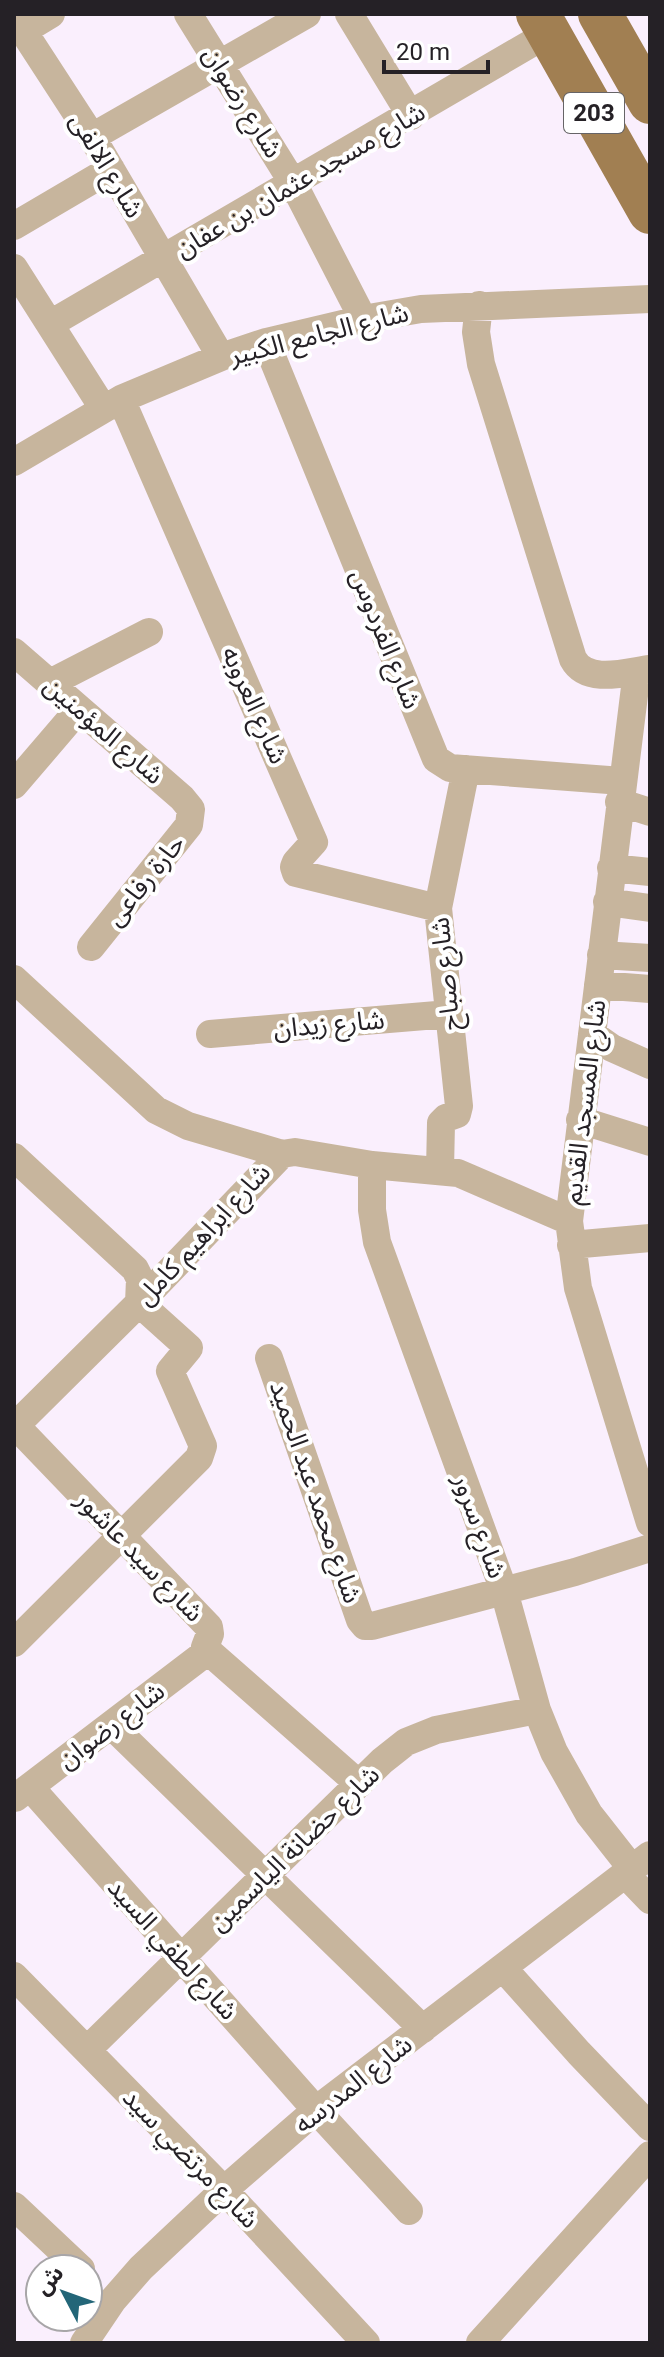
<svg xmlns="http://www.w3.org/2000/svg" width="664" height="2357" viewBox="0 0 664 2357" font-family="Roboto,'Noto Sans Arabic',sans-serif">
<rect width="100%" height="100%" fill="#faeffd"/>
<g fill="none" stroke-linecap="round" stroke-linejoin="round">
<path stroke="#c7b59d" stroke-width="28" d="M188,14L293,183L363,319
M349,14L411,116
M14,17L92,137L221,357
M23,31L51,14
M92,137L307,14
M14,226L111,169
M14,268L103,408
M479,305L476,332L481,364L573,659C587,685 627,672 650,669
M50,324L549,33
M266,342L436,759L450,768L622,781
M121,399L314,842L296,862L294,867L296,873L438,908
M14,462L121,399L221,357L266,342L363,319L421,309L650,299
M14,652L182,798L191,809L189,825L91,947
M637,671L569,1221L578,1288L650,1523
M50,683L149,632
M14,785L79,709
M619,802L650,812
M611,868L650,872
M607,902L650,908
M601,955L650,958
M14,979L156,1110L188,1126L282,1154
M598,985L650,989
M210,1034L449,1014
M592,1034L612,1048L650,1065
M580,1120L650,1142
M14,1157L135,1269L140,1279L139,1303L189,1348L170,1371L203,1446L199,1458L14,1643
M372,1165V1210L377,1242L504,1591L537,1710L554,1752L589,1814L633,1870
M440,1170L441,1123L446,1118L457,1114L459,1106L438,908L466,769
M571,1245L650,1238
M269,1358L360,1620L365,1626H372L575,1572L650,1548
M14,1424L209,1627L210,1634L205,1647L208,1651L359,1784
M14,1427L139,1303L282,1154L295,1152L372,1165L458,1173L569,1221
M111,1725L423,2029
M30,1787L316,2110L409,2211
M15,1798L208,1651
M626,1875L650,1900
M503,1968L579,2053L650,2127
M14,1976L224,2190L366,2343
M87,2050L382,1761L406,1742L436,1730L537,1710
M14,2206L81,2269
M84,2343L113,2300L141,2268L224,2190L316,2110L650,1855
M480,2343L650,2155"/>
<path stroke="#a17f52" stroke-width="44" d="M538,14L650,212
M600,14L650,102"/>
</g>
<g text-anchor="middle" stroke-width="8" stroke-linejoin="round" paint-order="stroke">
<rect fill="#fff" stroke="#666467" stroke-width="2" x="564" y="93" width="60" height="40" rx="6"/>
<g font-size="24" font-weight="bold" fill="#252126">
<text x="594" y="121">203</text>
</g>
<g font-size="26" fill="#252126" stroke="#fff">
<text transform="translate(243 102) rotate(58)" y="9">شارع رضوان</text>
<text transform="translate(107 165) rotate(59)" y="9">شارع الالفى</text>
<text transform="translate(300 180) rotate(-30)" y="9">شارع مسجد عثمان بن عفان</text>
<text transform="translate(319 334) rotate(-14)" y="9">شارع الجامع الكبير</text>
<text transform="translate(386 639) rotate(68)" y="9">شارع الفردوس</text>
<text transform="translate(255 705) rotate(66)" y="9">شارع العروبه</text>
<text transform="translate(104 730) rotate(41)" y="9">شارع المؤمنين</text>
<text transform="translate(145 880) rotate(-51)" y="9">حارة رفاعى</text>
<text transform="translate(445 974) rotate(-96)" y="9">شارع صباح</text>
<text transform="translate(329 1024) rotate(-5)" y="9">شارع زيدان</text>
<text transform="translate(584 1102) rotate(-83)" y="9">شارع المسجد القديم</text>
<text transform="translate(203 1234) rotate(-47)" y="9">شارع ابراهيم كامل</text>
<text transform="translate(316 1492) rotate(71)" y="9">شارع محمد عبد الحميد</text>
<text transform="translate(480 1526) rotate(70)" y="9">شارع سرور</text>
<text transform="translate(140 1556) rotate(46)" y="9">شارع سيد عاشور</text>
<text transform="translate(111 1725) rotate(-37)" y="9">شارع رضوان</text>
<text transform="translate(294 1848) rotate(-44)" y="9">شارع حضانة الياسمين</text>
<text transform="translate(173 1949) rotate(48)" y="9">شارع لطفي السيد</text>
<text transform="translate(353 2084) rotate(-38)" y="9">شارع المدرسه</text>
<text transform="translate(191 2158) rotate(46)" y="9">شارع مرتضي سيد</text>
</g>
</g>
<rect width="664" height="2357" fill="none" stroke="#252126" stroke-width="32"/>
<g transform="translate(64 2293) rotate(311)"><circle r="38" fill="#ffffff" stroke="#a8a6a8" stroke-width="2"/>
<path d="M0-6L14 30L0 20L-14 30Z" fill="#236678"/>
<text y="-12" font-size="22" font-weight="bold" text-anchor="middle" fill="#252126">ش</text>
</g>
<path d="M384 60v12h104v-12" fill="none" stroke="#252126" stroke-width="4"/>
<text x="396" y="60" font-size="24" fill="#252126" stroke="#ffffff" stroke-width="6" paint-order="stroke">20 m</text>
</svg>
